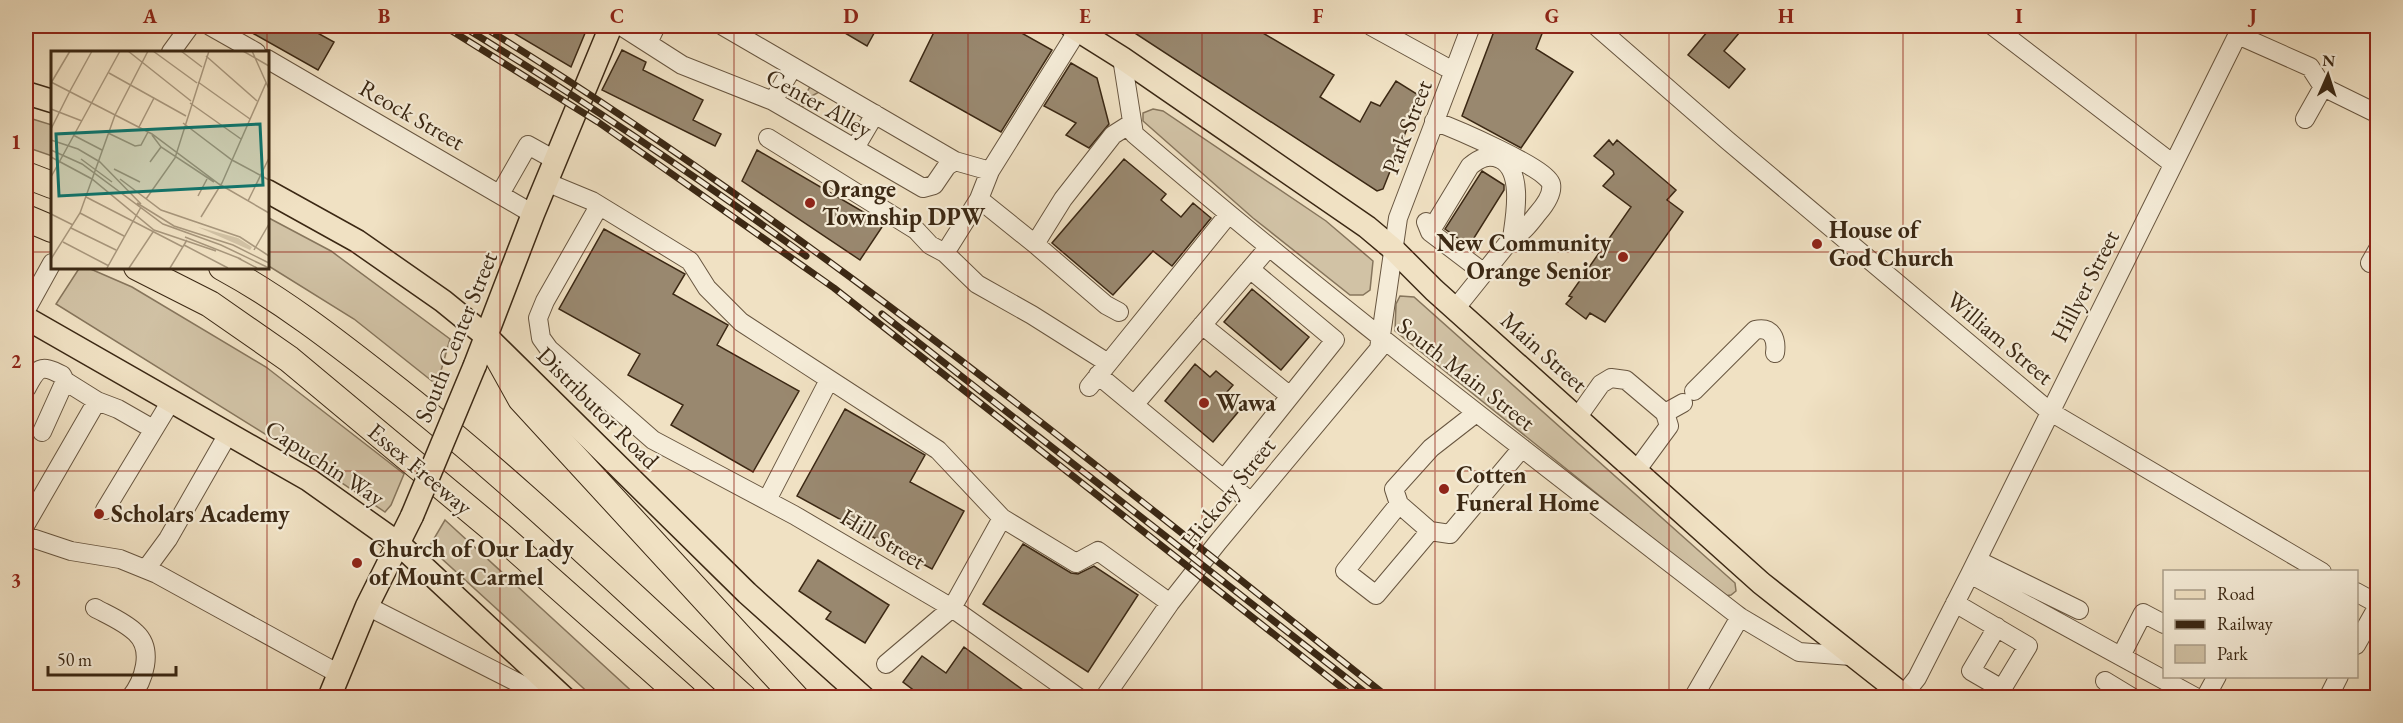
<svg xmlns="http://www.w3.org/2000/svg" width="2403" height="723" viewBox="0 0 2403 723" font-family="'EB Garamond',serif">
<rect width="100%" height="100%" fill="#f0e1c3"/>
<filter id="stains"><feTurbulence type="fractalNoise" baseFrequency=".00333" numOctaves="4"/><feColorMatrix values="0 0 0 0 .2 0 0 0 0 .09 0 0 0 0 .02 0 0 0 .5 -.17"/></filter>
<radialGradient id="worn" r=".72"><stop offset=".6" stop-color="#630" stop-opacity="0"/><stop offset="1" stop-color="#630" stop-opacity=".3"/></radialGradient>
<path fill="#d1c2a5" stroke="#86755c" stroke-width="1.5" d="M811,85L821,91L808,98L813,101L797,109Z
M1153,109L1163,111L1326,221L1373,261L1370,290L1363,295H1350L1253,218L1143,121V113Z
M26,117L52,125V156L26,147Z
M267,217L331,251L450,339L437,385L354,319L267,265Z
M80,267H86L132,287L266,367L404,474L391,505L385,512L315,465L56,304Z
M1400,296L1414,297L1735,583L1736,591L1731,595L1724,596L1395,331L1396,304Z
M445,520L638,697H593L429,547Z"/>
<path fill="#99886f" stroke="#3b2814" stroke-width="1.5" d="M240,26H305L334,42L318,70Z
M502,26H588L571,67Z
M833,26H878L867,46Z
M937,26H1009L1052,50L1001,132L910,81Z
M1124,26H1251L1334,75L1320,97L1360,122L1371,102L1380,106L1396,81L1420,96L1383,189L1377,191Z
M1496,26H1545L1536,49L1573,72L1521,148L1462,116Z
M1712,26H1745L1724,51L1745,69L1729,88L1688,55Z
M622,50L646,62L643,70L703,100L693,120L721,134L715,146L602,90Z
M1071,63L1097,78L1109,124L1089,148L1066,135L1076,123L1044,106Z
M1609,140L1613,145L1617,140L1676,190L1667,200L1683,212L1605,322L1590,313L1586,319L1566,304L1572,297L1569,296L1631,207L1603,186L1614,174L1613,171L1594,156Z
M757,150L884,224L860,260L742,181Z
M1124,159L1166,194L1161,200L1181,217L1193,203L1211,218L1172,266L1153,251L1113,295L1052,243Z
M1482,171L1504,185V190L1469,246L1445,229Z
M604,229L685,274L673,294L728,325L717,345L799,391L753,472L671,425L683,405L628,375L640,354L559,309Z
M1252,289L1309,337L1281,370L1224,322Z
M1195,364L1210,377L1216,371L1233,385L1227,392L1244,405L1213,442L1165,401Z
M845,409L925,455L910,482L964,511L932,569L797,496Z
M1023,544L1071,573L1078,574L1094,566L1138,595L1088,672L983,604Z
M818,560L889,605L865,643L826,619L831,612L799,591Z
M964,647L1034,698H924L903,682L922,656L946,673Z"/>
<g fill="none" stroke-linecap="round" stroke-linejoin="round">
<defs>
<path id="minor" d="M210,26L256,52
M621,26L682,65L773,101L923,188L934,185L947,166L955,161L990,171
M723,26L955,161
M1371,26L1453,71
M1596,26L1727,140L2049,411L2322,572
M1993,26L2173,164
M2238,35L2310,67L2323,87L2378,114
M648,43L656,26
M171,52L190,26
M1122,58L1134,134C1330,302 1536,459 1740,617L1799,652L1851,656
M267,59L533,214
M773,101L793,67
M2305,119L2323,87
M1434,121C1453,128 1548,168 1551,184C1553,194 1544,206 1538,213C1530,223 1524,232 1512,238L1455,309
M768,138L916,230L930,245L945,253L977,284L1032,315L1108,363
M855,148L875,114
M546,182L592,201L690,261L707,288L741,322L938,450L1002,518L1076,563L1098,551L1170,603
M500,194L528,145L555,160
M599,206L545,301L538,318L541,338L549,349L653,440L794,515L952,608L1079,698
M1426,222L1430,232L1484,273
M1430,232L1470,166C1480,158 1488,154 1500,159C1524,170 1515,217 1512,238
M1035,244L979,199L990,171L1078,30
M945,253L979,199
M2370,263L2378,249
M26,310L52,263
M1119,312L1106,305L1035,244L1063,199L1113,135L1132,123
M1202,325L1290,396
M1098,375L1251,502
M65,381L97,401
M1089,387L1228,215
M26,389C37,369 39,363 62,375L65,381L42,432
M1694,391L1755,330C1772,326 1777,339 1775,353
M1134,405L1268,248
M1476,413L1431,448L1394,489L1399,504L1430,531L1450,534L1522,448
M1665,413L1683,403
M1577,418L1601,384L1611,378L1626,380L1665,413L1669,426L1636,471
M1224,479L1335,340L1250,269
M767,500L829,380
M1399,504L1345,571L1376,595L1430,531
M105,510L171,401
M26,524L97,401L118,409L153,429
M26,536L71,551L120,559L157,574L339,674
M1977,560L2079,610
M146,569L168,539L228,434
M1970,574L2197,698
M2356,592L2378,604
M1955,603L2028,646L2002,689L1971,671L1997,627
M367,606L548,698
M95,608C108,615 125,622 136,633C154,650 144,681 130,698
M2356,645L2378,606
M2121,656L2143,613L2164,624
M886,664L952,608L1002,518
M2105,681L2133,698
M1104,698L1170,603L1218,542L1379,349L1398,218L1471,26
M1693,698L1740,617
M1901,698L1917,678L1970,574L2242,26
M2205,698L2217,676
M2328,698L2339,676"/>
<path id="major" d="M1071,26L1122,58L1367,227L1392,248L1434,290L1761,583L1907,698
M26,93L52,101
M267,191L357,241L443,301L486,336L747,593L864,698
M26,318L309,480L399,544L564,698
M475,365L533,214L611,26
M329,698L367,606L412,516"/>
<path id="highway" d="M26,175L52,185
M26,218L52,229
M137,267L210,304L289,359L500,535L684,698
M222,267C281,299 334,340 386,381C512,479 626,591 744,698
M486,336L521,399L796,698"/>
</defs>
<use href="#minor" stroke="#685640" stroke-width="20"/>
<use href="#major" stroke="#3b2814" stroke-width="25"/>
<use href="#highway" stroke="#3b2814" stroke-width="28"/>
<use href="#minor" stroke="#f5ecd8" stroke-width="18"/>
<use href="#major" stroke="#f0e1c3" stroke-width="22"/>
<use href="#highway" stroke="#f0e1c3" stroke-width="26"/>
<defs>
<path id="rail" d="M444,26L598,122L834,288L1355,698
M462,26C580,98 694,175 806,256
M482,26C803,224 1094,464 1389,698
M882,314L1372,698"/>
</defs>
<use href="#rail" stroke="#3b2814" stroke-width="7"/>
<use href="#rail" stroke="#f5ecd8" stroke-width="4.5" stroke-dasharray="14" stroke-linecap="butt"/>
<defs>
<path id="major-bridge" d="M412,516L475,365"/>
</defs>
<use href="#major-bridge" stroke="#3b2814" stroke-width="25" stroke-linecap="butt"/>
<use href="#major-bridge" stroke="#f0e1c3" stroke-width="22"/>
</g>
<path fill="none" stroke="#8f2418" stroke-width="1.5" stroke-opacity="0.55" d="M267,26V52M500,26V698M734,26V698M968,26V698M1202,26V698M1435,26V698M1669,26V698M1903,26V698M2136,26V698M26,252H52M267,252H2378M267,267V698M26,471H2378"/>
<g fill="#8f2418" stroke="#f5ecd8" stroke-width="2">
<circle cx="810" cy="203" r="6"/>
<circle cx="1817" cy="244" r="6"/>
<circle cx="1623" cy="257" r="6"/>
<circle cx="1204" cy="403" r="6"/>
<circle cx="1444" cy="489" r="6"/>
<circle cx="99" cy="514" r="6"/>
<circle cx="357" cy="563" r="6"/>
</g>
<g text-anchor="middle" stroke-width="4.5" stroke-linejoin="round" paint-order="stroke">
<g font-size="24" fill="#3b2814" stroke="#f5ecd8">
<text transform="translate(819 103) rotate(29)" y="8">Center Alley</text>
<text transform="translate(412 115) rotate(30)" y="8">Reock Street</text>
<text transform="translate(1407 127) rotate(-69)" y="8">Park Street</text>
<text transform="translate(2085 286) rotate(-63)" y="8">Hillyer Street</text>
<text transform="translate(456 337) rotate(-68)" y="8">South Center Street</text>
<text transform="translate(2000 338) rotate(40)" y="8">William Street</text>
<text transform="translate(1544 352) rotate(42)" y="8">Main Street</text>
<text transform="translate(1466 374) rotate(38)" y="8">South Main Street</text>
<text transform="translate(598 408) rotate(45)" y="8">Distributor Road</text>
<text transform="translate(325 463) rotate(33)" y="8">Capuchin Way</text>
<text transform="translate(420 469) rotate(40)" y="8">Essex Freeway</text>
<text transform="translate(1228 493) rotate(-51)" y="8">Hickory Street</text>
<text transform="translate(883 539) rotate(31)" y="8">Hill Street</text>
</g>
<g font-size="24" font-weight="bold" fill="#3b2814" stroke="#f5ecd8" text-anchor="start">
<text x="822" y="197">Orange<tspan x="822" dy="28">Township DPW</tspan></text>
<text x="1829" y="238">House of<tspan x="1829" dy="28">God Church</tspan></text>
<text x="1611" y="251" text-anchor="end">New Community<tspan x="1611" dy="28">Orange Senior</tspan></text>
<text x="1216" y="411">Wawa</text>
<text x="1456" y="483">Cotten<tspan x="1456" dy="28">Funeral Home</tspan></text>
<text x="111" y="522">Scholars Academy</text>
<text x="369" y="557">Church of Our Lady<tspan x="369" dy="28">of Mount Carmel</tspan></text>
</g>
</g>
<g transform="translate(51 51)">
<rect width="218" height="218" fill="#f0e1c3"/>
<path d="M147,176L187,187L201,196L199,199Z" fill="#d1c2a5"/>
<path fill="none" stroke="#a8977d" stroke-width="1.5" d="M77,0L140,50M102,0L146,32M130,0L151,16M192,0L218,15M201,0L218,38M155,5L206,50M58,22L135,65M0,31L101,83L168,133L218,162M147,31L199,68M0,32L19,0M19,40L41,0M139,52L190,88M0,58L31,70M64,64L97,0M132,72L181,109L218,129M88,76L103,47M0,78L19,40M57,82L84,95L90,94L97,81M22,84L51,99M101,84L110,96L163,131M0,89L27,98L49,111M0,99L31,113L112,173L170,194L218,217M0,106L41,128L103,179L165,200M30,108L61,131M48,110L90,153M99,111L110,96M63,118L89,131M0,126L69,0M69,128L110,159L189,186L218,205M147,145L156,128M35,146L132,196M95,148L124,107L158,0M197,150L218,107M86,152L123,175L182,194L218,212M29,162L73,185M0,163L22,174M150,166L171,132L215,32M20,177L65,199M134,186L190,208M12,191L58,215M133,194L177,217M203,199L218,173M187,207L206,217M0,208L29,162L64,64M56,217L90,156M78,217L102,181M119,217L136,189"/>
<path fill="#0f766e" fill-opacity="0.15" stroke="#0f766e" stroke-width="3" d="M209,73L212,134L8,145L5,83Z"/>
<rect width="218" height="218" fill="none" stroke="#3b2814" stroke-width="3"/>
</g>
<rect width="2403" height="723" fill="none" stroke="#f0e1c3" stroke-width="66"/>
<rect x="2163" y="570" width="195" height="108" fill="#f5ecd8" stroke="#ab9e8a" stroke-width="1.5"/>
<rect x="2175" y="590" width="30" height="9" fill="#f0e1c3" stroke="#ab9e8a" stroke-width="1.5"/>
<text x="2217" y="600" font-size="18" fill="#3b2814">Road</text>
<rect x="2175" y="620" width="30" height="9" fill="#3b2814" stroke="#ab9e8a" stroke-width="1.5"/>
<text x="2217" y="630" font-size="18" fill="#3b2814">Railway</text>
<rect x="2175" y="645" width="30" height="18" fill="#d1c2a5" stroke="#ab9e8a" stroke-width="1.5"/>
<text x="2217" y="660" font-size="18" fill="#3b2814">Park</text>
<g transform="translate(2328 75) rotate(3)" stroke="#f5ecd8" stroke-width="4.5" paint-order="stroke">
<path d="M0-4.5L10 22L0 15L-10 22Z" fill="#3b2814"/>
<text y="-9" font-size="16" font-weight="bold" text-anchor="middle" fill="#3b2814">N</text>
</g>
<path d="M48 666v9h128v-9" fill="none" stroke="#3b2814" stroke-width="3"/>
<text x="57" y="666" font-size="18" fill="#3b2814" stroke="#f5ecd8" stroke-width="4.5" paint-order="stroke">50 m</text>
<rect x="33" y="33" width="2337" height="657" fill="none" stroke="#8f2418" stroke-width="2"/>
<g font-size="20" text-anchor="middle" font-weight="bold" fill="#8f2418">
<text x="150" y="23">A</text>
<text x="384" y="23">B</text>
<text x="617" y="23">C</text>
<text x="851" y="23">D</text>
<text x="1085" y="23">E</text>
<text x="1318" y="23">F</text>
<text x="1552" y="23">G</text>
<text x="1786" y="23">H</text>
<text x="2019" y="23">I</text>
<text x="2253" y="23">J</text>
<text x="16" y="149">1</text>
<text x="16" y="368">2</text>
<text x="16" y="587">3</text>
</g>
<rect width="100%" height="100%" filter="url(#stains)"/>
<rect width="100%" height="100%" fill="url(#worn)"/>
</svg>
